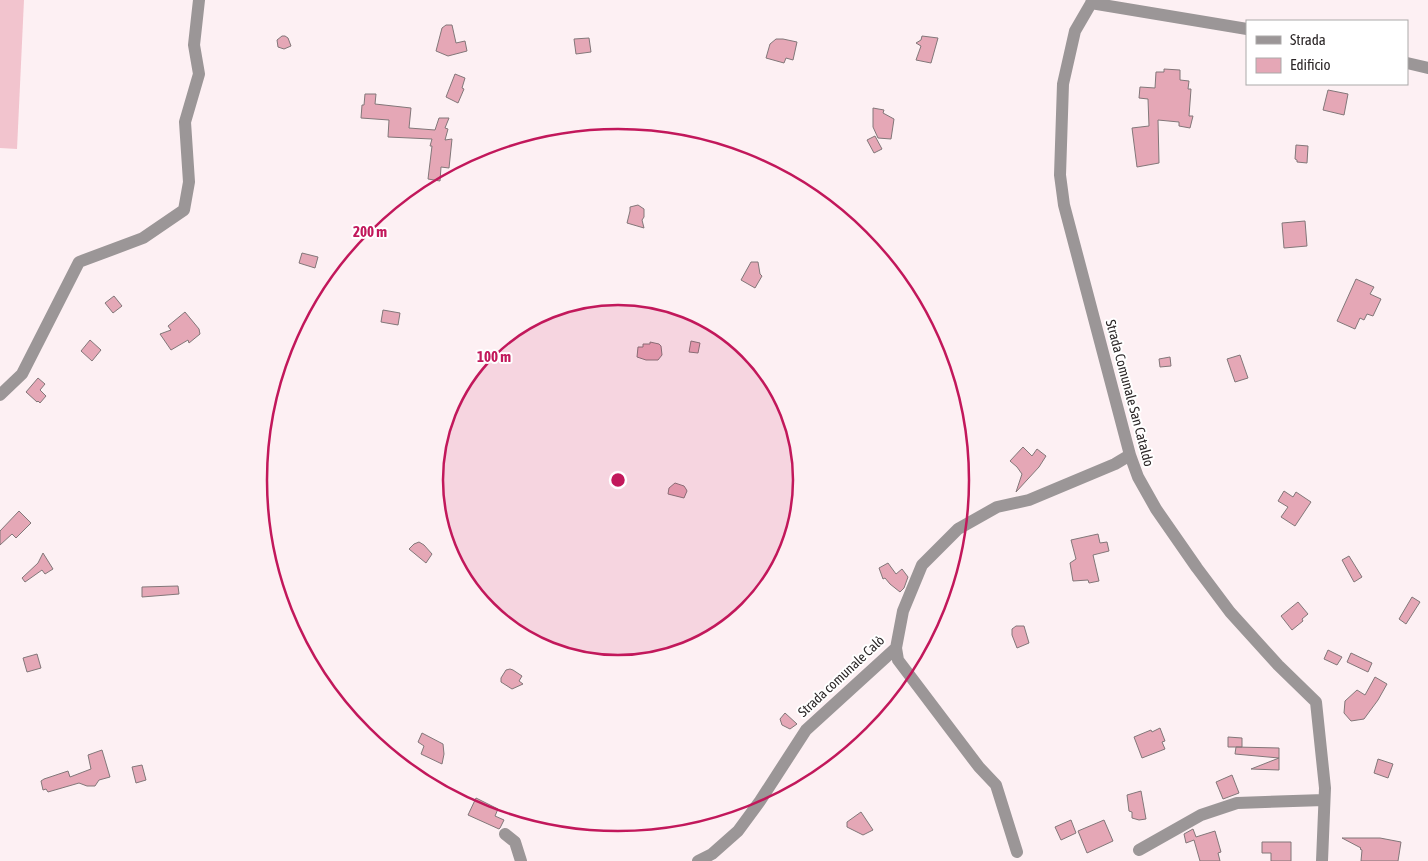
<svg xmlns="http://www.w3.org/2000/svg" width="1428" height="861" viewBox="0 0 1428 861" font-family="'Asap Condensed',sans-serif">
<rect width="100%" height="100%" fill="#fdf0f3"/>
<path fill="#f2c4ce" d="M0,0H24L17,149L0,148Z"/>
<path fill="#e5a7b6" stroke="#827779" d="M446,25H452L456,43L465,41L467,51L448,56L436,51L442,28Z
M282,36H285L288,38L291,46L284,49L278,47L277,40Z
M922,36L938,38L931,63L916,60L921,46L916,43L921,40Z
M589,38L591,52L576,54L574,39Z
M776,39H783L797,42L793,60L786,58L784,63L766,58L770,44Z
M1164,69L1180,70V80L1189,81L1188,89H1191L1189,116H1193L1190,128L1179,126V122L1158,120L1159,163L1137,167L1132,128L1149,126L1148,99L1139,98L1140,87L1155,88L1156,72H1164Z
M455,74L465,78L462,88L464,89L458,103L446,97Z
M1328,90L1348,94L1344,115L1323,110Z
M365,94H376L375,104L411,108L409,128L435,130L439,118H449L445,128L448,129L445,140L452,139L449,168L441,167L440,181L428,179L432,146H430L432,139L388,137L389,120L361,118L362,105H364Z
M873,108L884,110L883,113L894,119L891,139L878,138L873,127Z
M875,136L882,149L874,153L867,140Z
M1296,145L1308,146L1307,163L1297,162V160L1295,159Z
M638,205L644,209V217L642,220L644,228L627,223L630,211V207Z
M1305,221L1307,246L1284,248L1282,223Z
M302,253L318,257L315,268L299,263Z
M751,262H758L760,274L762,276L755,288L741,280Z
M1356,279L1374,287L1370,294L1381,299L1373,316L1367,314L1364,320L1360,318L1355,329L1337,321Z
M114,296L122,306L113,313L105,303Z
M383,310L400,313L398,325L381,322Z
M185,312L199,329L200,334L189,343L188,340L171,350L160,334L171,330L168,326Z
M90,340L101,350L92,361L81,351Z
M691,341L700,343L698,353L689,352Z
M650,342L659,344L661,346L662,355L658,360H646L637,357L638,347H643V344H650Z
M1240,355L1248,378L1235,382L1227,359Z
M1170,357L1171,366L1160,367L1159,359Z
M38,378L45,384L40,390L46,396L40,403L38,401L37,402L26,392Z
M1023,447L1032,456L1037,449L1046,456L1039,467L1016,492L1022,474L1017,467L1010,461Z
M675,483L684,486L686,489L687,491L684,498L668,494L669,488Z
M1284,491L1293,497L1296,492L1311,502L1295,526L1281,517L1288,507L1278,501Z
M19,511L31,523L16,538L12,534L0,545V531Z
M1098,534L1100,543L1107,542L1109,551L1093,555L1099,581L1089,583L1088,580L1073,581L1070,563L1076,559L1071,540Z
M419,542L424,545L432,554L426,563L409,549L414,544Z
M43,553L53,569L45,574L42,570L25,582L22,578L38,563Z
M1349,556L1362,577L1354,582L1342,560Z
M888,563L896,574L902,569L908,577L904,588L900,592L890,584L885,578L883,579L879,568Z
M178,586L179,594L142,597V587Z
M1412,597L1420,602L1406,624L1399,619Z
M1298,602L1308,614L1302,619L1303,621L1292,630L1281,616Z
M1016,626H1024L1029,643L1017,648L1012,635V629Z
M1328,650L1342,657L1337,665L1324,659Z
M1351,653L1372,663L1368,672L1347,662Z
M37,654L41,668L27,672L23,658Z
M510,669L513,670L522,676L519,681L523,684L512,689L501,682V678L506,670Z
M1375,677L1387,684L1378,700L1364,719L1351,721L1344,713L1345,701L1357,690L1365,695Z
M785,713L797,724L790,729L782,725L780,719Z
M1160,728L1165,741L1162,742L1165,749L1142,758L1134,737L1151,730L1152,732Z
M422,733L443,744L444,754L442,764L421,754L424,746L418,742Z
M1228,737L1242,738V747H1228Z
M1236,747L1279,748V770L1251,769L1279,758L1235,754Z
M102,750L110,777L99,780L95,786H87L79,783L48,792L46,789L43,790L41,781L44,779L68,771L70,777L91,769L88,755Z
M1378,759L1393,764L1388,778L1374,773Z
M142,765L146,780L136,783L132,767Z
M1232,775L1239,793L1223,799L1216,782Z
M1141,791L1146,819L1139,820L1132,818V812L1129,811L1127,795Z
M476,798L498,809L495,816L504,820L500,828L499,829L468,815Z
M861,812L873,830L863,835L847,827V822Z
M1071,820L1076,833L1061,840L1055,827Z
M1104,820L1113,841L1087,853L1078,831Z
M1193,829L1196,837L1215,831L1221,852L1218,853L1220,861H1200L1194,840L1186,843L1184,834Z
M1342,838H1380L1401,842L1398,861H1361L1362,850L1360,849L1361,848Z
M1262,842H1291V861H1271V853H1262Z"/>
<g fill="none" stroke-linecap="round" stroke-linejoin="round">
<path stroke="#9b9697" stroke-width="12" d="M1093,0L1075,31L1063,84L1060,175L1064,205L1130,455L1138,477L1156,509L1197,568L1230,612L1278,665L1316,702L1325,788L1322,861
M1091,3L1247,29
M1407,63L1428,68
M0,395L22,374L79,262L143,238L184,210L189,182L185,122L199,74L194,45L199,0
M896,648L898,660L979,767L996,785L1017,852
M505,834L515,842L521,861
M1139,850L1201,815L1237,803L1324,800
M698,861L712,854L738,831L760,801L806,730L896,648L903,611L922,565L958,529L997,507L1029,500L1115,464L1130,455"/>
</g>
<circle cx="618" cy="480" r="175" fill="#c2185b" fill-opacity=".12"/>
<g fill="none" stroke="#c2185b" stroke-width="2.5">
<circle cx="618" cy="480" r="175"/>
<circle cx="618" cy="480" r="351"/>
</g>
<g text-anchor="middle" stroke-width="4" stroke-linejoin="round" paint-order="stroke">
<g font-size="14" fill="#2c2728" stroke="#fff">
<text transform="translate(1130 393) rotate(75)" y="5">Strada Comunale San Cataldo</text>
<text transform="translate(841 676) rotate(-43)" y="5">Strada comunale Calò</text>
</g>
</g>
<circle cx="618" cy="480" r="8" fill="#c2185b" stroke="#fff" stroke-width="2.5"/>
<g font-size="15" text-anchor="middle" font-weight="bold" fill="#c2185b" stroke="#fff" stroke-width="4" stroke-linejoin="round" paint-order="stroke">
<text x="370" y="237">200 m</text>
<text x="494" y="362">100 m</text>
</g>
<rect x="1246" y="20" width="162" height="65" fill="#ffffff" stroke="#aba9a9"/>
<rect x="1256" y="36" width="25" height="8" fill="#9b9697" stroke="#aba9a9"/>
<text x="1290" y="45" font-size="15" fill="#2c2728">Strada</text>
<rect x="1256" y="58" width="25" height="15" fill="#e5a7b6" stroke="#aba9a9"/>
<text x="1290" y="70" font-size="15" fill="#2c2728">Edificio</text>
</svg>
